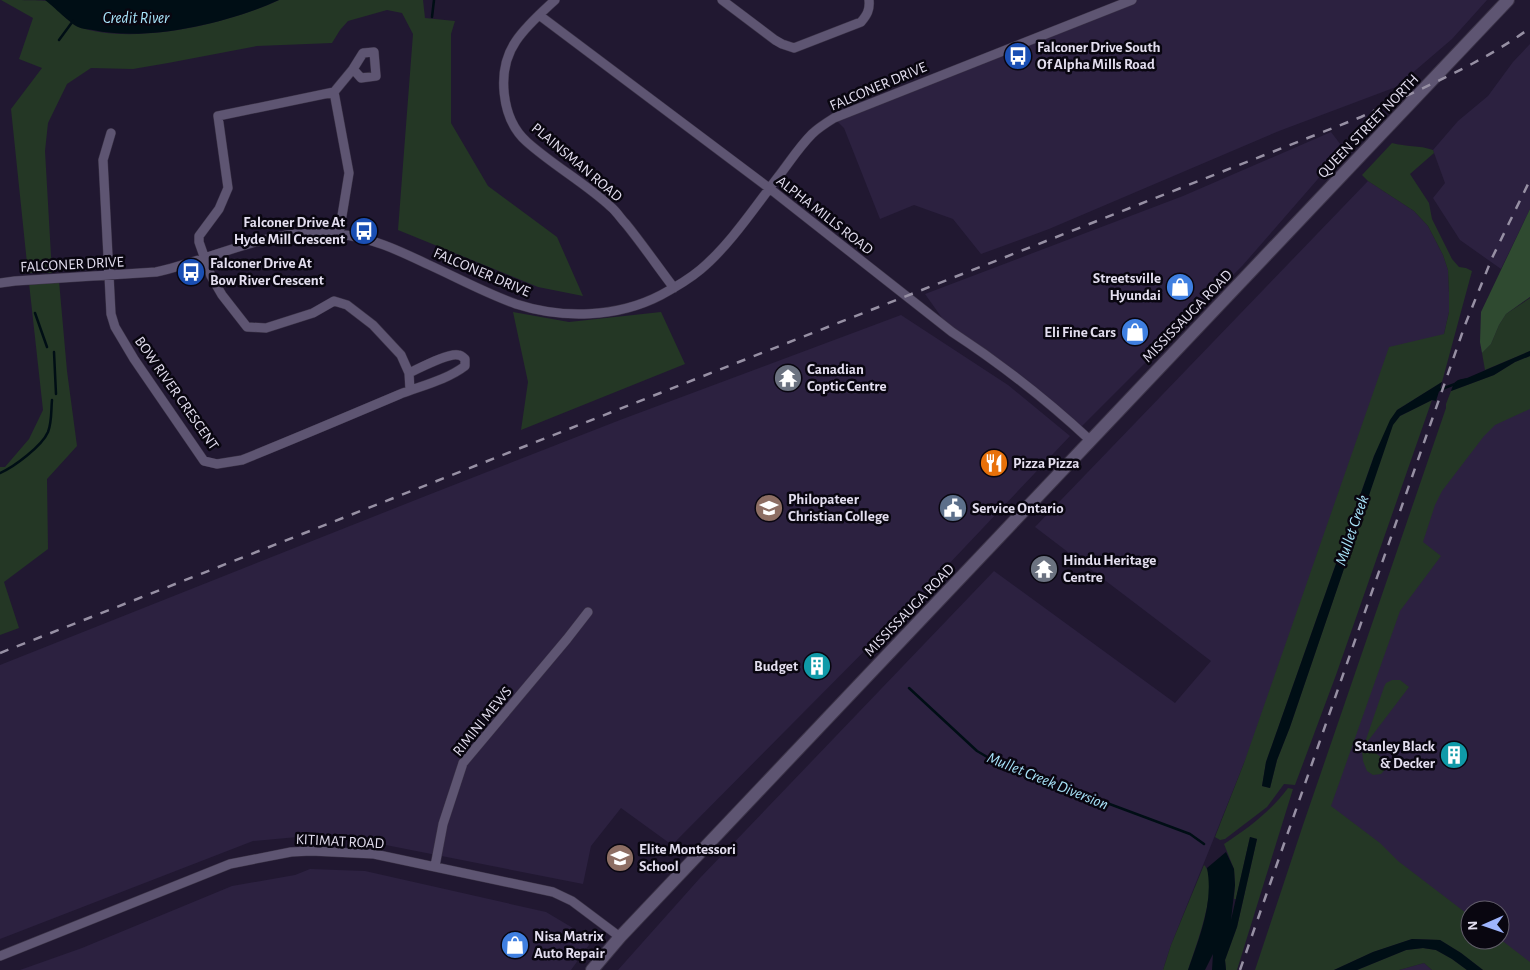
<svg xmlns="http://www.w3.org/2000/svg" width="1530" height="970" viewBox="0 0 1530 970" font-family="'Alegreya Sans',sans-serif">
<rect width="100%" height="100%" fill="#211831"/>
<path fill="#2c2140" d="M1132,0H1487L1452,39L1396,87L1279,131L1049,229L981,254L953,219L914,205L880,219L844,128L834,118Z
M1530,44V209L1501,269L1460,240L1433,198L1445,183L1433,150L1458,121L1488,96L1513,62Z
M1331,132L1344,149L1243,265L1079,429L952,332L925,294L1183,196Z
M1368,181L1414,211L1428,226L1443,255L1448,270L1449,292V312L1444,334L1244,763L1171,945L1163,970H618L700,878L994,571L1175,703L1211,661L1035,527Z
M901,315L1008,385L1070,436L911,604L672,845L621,808L591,846L583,884L330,834L253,841L0,939V665L423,497L620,420Z
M1530,363V970L1500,940V910H1470V930L1317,814L1439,464Z
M310,869L365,871L546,912L588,937L589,945L571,970H20L82,948L232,886L295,875Z
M1424,963L1432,970H1399Z"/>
<path fill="#243725" d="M1,0C10,0 41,0 47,1C58,7 67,23 79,27C133,46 228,24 279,0H423L425,18L455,21L451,34V123L488,186L557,237L583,296L538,287L398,230L413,34L402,13L387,10L348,21L340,30L332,43L257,46L168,63L133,69L91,68L67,84L48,123L45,151L52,273H28L11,109L42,68L19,59L33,18Z
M1392,143C1406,147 1419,145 1433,150L1434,153L1410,174L1429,203L1432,219L1452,259L1459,267L1466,268L1472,271L1442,382L1397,410L1374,456L1266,762L1262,786L1270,788L1277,760L1290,727L1393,424L1400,416L1432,400L1336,675L1295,785L1284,784L1267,807L1225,839L1220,840L1215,837L1244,763L1389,347L1444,334L1449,312V292L1448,270L1443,255L1428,226L1414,211L1368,181L1362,175Z
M59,281L67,371L77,446L47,479L48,549L4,582L19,628L0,635V467H5L29,439L43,410L29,283Z
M1530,298V351L1485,370L1482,353L1491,344L1499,325L1506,314Z
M513,312L569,322L661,312L685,364L521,430L528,382Z
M1530,356V409L1495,425L1484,436L1442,491L1435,505L1423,542L1441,556L1400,611L1331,806L1380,843L1398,861L1470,916V940L1500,939L1530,962V970H1483L1461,953L1440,940L1412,939L1373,952L1334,970H1255L1303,825L1446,408V404L1451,391L1494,375L1515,362Z
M1392,680H1400L1409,687L1365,745L1390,764L1381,774L1373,775L1367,771L1363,761L1362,751L1384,687L1386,683Z
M1288,788L1293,789L1237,970H1226L1225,960L1237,927L1257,839L1250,837L1236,899H1234L1235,885L1234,869L1224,844C1248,828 1270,812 1288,788Z
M1204,865C1221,881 1195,949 1188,970H1163L1171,945Z
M1423,948L1436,950L1452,959L1467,970H1432L1424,963L1399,970H1357L1406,950Z"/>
<path fill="#2f4a30" d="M1530,209V297L1506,314L1499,325L1491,344L1482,353L1480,342L1481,312Z"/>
<path fill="#000e15" d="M45,0H279C229,23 147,42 93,30C88,29 82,29 78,27C71,24 53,6 45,0Z
M1530,351V356L1515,362L1494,375L1451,391C1455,380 1456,380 1467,378Z
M1442,382L1436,401L1432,400L1400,416L1393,425L1290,727L1277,760L1270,788L1262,786L1266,762L1374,456L1390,420L1397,410Z
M1250,837L1257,839L1237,927L1225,960L1226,970H1212L1213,954L1205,970H1188C1199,938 1214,903 1207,868L1226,852L1234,869L1235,885L1231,920Z
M1412,939L1440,940L1461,953L1483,970H1467L1452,959L1436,950L1423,948L1406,950L1357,970H1334L1373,952Z"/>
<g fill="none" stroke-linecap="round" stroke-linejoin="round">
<path stroke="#000e15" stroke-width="2.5" d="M432,17L434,0
M59,40L73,21
M35,313L47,347
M54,352L56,394
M1439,390L1455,384
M0,473C14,467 42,446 48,432C52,422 51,410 52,400
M909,688L977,751L994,761L1190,834L1204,844"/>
<defs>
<path id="street" d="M555,0C541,13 526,26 516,41C496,70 501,119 527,142C554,166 585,183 611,207C617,212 621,219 626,224C643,245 658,267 674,288
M722,0L775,40L782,44L794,48L861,22C867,15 870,10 869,0
M539,15L769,188L952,332C1001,364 1048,401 1091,441
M334,92L353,69L363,53L374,52L376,76L361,78L353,69
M111,133L103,160L111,314L115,327L134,359L204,461L217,464L242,460C294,439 346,417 398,395C420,386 445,381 465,366V359C463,357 461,355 458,355C448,353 420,368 409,373L410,390
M339,234L349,173L334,92L218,116L228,188L219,209L199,236V242L211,276L222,295L247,327L266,328L313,313L334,301L347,305L373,325L401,355L409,373
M0,283L15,281L156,272C219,258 271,226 338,234C370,237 398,250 427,264C456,277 485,293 516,304C562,319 617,318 661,295C674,288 688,280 700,270C729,246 755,207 778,177C789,163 799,147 812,134C818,128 826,123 834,118L1132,0
M435,866L443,824L463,763L567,639L588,612
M0,956L230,864L291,852L311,851L374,854L553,892L572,901L620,937"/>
<path id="secondary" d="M592,970L620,937L1508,0"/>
</defs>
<use href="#street" stroke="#3b3347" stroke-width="10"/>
<use href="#secondary" stroke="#3b3347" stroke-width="14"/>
<use href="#street" stroke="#5e5572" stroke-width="9"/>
<use href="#secondary" stroke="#5e5572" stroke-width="12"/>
<path stroke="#9790a4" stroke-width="2.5" stroke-dasharray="9 9" stroke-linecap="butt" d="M0,653L1361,117C1419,89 1478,66 1530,28
M1240,970L1465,325L1492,258L1530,180"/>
</g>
<defs>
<symbol id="bus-disc" viewBox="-11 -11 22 22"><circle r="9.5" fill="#1a4fb4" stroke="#090610"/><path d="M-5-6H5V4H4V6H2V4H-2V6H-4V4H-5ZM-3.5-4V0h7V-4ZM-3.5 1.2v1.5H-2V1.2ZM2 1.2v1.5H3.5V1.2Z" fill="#fff"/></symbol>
<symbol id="shop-disc" viewBox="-11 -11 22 22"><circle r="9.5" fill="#3f7fe0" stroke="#090610"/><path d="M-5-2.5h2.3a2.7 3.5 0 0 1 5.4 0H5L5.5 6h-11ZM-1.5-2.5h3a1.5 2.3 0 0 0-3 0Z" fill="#fff"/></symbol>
<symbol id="temple-disc" viewBox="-11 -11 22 22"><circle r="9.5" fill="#6b7280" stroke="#090610"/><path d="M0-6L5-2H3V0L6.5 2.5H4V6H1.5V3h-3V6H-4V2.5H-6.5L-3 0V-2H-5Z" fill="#fff"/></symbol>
<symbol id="restaurant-disc" viewBox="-11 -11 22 22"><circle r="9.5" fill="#e8710a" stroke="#090610"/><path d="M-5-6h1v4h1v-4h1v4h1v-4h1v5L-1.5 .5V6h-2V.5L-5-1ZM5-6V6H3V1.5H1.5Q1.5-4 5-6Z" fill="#fff"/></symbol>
<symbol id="school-disc" viewBox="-11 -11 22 22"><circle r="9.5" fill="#8d6e63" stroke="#090610"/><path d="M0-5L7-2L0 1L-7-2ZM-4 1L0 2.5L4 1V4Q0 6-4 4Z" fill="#fff"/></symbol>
<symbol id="civic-disc" viewBox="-11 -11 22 22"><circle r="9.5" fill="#5c6f8a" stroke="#090610"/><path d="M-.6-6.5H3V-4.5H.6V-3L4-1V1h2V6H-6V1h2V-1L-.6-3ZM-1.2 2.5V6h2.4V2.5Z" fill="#fff"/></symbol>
<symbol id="building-disc" viewBox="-11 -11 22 22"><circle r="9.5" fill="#0f9aa8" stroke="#090610"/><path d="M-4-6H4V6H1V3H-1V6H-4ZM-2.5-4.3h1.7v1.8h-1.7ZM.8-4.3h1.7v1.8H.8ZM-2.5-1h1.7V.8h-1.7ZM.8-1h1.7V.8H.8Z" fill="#fff"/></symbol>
</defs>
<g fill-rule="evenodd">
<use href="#bus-disc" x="1002" y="40" width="32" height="32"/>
<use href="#bus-disc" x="348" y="215" width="32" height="32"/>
<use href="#bus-disc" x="175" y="256" width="32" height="32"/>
<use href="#shop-disc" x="1164" y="271" width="32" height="32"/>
<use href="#shop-disc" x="1119" y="316" width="32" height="32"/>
<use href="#temple-disc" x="772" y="362" width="32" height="32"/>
<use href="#restaurant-disc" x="978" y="447" width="32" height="32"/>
<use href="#school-disc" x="753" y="492" width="32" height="32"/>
<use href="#civic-disc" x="937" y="492" width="32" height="32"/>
<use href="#temple-disc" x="1028" y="553" width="32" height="32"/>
<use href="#building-disc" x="801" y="650" width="32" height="32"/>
<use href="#building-disc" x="1438" y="739" width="32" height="32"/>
<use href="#school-disc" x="604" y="842" width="32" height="32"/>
<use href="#shop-disc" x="499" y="929" width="32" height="32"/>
</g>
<g text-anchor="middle" stroke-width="5" stroke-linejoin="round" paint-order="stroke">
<g font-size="15" font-weight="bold" fill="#e3deef" stroke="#090610" text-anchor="start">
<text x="1037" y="52">Falconer Drive South<tspan x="1037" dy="17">Of Alpha Mills Road</tspan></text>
<text x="345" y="227" text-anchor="end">Falconer Drive At<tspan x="345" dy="17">Hyde Mill Crescent</tspan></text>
<text x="210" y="268">Falconer Drive At<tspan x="210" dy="17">Bow River Crescent</tspan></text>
<text x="1161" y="283" text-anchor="end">Streetsville<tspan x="1161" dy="17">Hyundai</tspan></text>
<text x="1116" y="337" text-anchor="end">Eli Fine Cars</text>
<text x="807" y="374">Canadian<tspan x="807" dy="17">Coptic Centre</tspan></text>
<text x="1013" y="468">Pizza Pizza</text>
<text x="788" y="504">Philopateer<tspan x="788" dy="17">Christian College</tspan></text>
<text x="972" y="513">Service Ontario</text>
<text x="1063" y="565">Hindu Heritage<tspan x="1063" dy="17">Centre</tspan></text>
<text x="798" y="671" text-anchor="end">Budget</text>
<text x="1435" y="751" text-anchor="end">Stanley Black<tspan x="1435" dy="17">&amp; Decker</tspan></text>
<text x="639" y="854">Elite Montessori<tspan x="639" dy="17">School</tspan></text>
<text x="534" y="941">Nisa Matrix<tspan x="534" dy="17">Auto Repair</tspan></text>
</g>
<g font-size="15" fill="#e3deef" stroke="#090610">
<text transform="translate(878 86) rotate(-23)" y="5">FALCONER DRIVE</text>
<text transform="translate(1368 126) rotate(-46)" y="5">QUEEN STREET NORTH</text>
<text transform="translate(577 162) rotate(40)" y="5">PLAINSMAN ROAD</text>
<text transform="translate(825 215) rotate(38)" y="5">ALPHA MILLS ROAD</text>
<text transform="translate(72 264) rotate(-3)" y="5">FALCONER DRIVE</text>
<text transform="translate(482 272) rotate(23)" y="5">FALCONER DRIVE</text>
<text transform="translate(1187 316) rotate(-46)" y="5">MISSISSAUGA ROAD</text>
<text transform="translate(177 393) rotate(55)" y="5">BOW RIVER CRESCENT</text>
<text transform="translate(909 610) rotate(-46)" y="5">MISSISSAUGA ROAD</text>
<text transform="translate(482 721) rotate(-51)" y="5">RIMINI MEWS</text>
<text transform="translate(340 841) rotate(3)" y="5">KITIMAT ROAD</text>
</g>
<g font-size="16" font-style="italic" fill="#a9e5fb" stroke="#090610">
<text x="136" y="23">Credit River</text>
<text transform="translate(1351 530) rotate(-71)" y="6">Mullet Creek</text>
<text transform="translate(1048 780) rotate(22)" y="6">Mullet Creek Diversion</text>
</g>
</g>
<g transform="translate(1485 925) rotate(268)"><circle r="24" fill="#090610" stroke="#605c69"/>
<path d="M0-4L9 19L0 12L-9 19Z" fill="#9eb4fd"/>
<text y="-8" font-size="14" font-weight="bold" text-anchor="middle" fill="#e3deef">N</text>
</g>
</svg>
